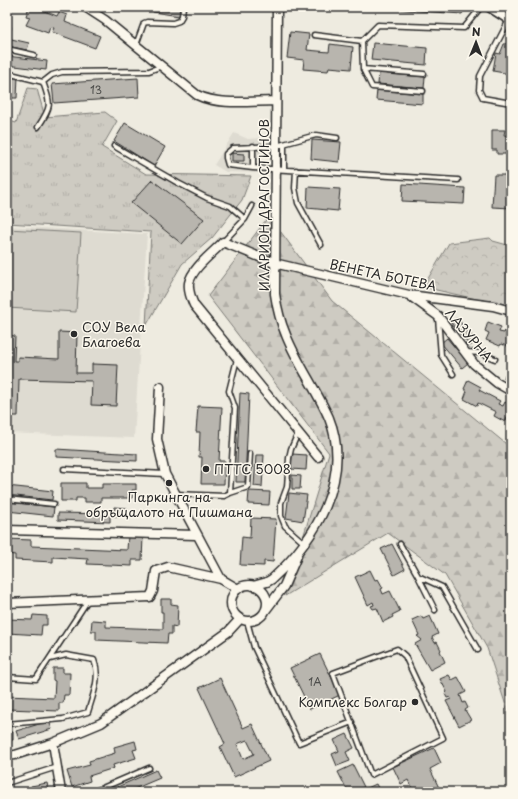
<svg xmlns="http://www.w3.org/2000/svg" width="518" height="799" viewBox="0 0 518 799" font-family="'Playpen Sans',sans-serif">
<defs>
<pattern id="grass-tufts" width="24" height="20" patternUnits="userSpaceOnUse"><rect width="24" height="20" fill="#cecbc2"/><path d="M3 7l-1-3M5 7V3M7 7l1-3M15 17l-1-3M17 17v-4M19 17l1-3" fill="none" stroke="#b1aea7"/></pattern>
<pattern id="forest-firs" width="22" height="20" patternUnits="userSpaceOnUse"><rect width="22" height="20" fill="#cecbc2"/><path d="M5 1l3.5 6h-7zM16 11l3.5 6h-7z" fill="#b1aea7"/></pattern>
<pattern id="park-crowns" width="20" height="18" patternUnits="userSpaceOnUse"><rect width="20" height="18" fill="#cecbc2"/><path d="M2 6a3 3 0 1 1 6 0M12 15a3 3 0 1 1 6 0" fill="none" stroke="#b1aea7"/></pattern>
</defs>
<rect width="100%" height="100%" fill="#eeebe0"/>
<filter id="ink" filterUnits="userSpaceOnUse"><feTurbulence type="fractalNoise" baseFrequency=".025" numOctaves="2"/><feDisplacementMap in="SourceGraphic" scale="8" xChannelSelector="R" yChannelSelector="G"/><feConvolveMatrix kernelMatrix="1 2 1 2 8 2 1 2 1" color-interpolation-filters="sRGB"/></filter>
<g filter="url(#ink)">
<path fill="#dedbd1" d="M234,133L248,139L261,138L260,173L226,172L214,165Z
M7,226L147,234L134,438L7,433Z"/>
<path fill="url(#grass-tufts)" stroke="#7c7b76" d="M28,88L37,89L45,117L105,112L117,121L102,147L146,174L251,176L242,200L212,238L182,264L146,326L151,232L7,223V120L16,123Z"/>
<path fill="url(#forest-firs)" stroke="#7c7b76" d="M269,216L332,301L511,448V721L487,648L445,575L388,533L285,596L329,453L208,296Z"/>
<path fill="url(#park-crowns)" stroke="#7c7b76" d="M490,238L493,241L511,246V309L503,305L423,287L449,243Z"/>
<path fill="#cecbc2" stroke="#7c7b76" d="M7,229L81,233L76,312L7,308Z"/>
<path fill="#b8b5ae" stroke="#2b2b2b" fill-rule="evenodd" d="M29,7H40L39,9L57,16L59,12L67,15L65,22L100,36L95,48L52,32L54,28L50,27L48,33L26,25L30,17L26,16Z
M154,7H181L179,16L153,12Z
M379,7H465L462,14L379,8Z
M290,32L309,34L307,50L329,52L330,44L353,47L351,69L329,67L328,71L303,69L304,60L287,58Z
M7,38L29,43L27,50L7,46Z
M373,43L427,48L426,65L371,60Z
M511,43L510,74L493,71L496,53L500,54L504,44Z
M7,56L47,61L46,70L7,65Z
M379,73L425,77L424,88L378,84Z
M7,75L18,76L17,98H7Z
M138,78L139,97L54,103L52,84Z
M377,90L423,94V104L376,100Z
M125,123L165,147L154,166L114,141Z
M492,130H505L504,135L511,136V154H497V150H492Z
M312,140L341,142L339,162L311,159Z
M232,153L244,154V161H232Z
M494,175H511V208L492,207Z
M152,180L204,219L182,244L131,203Z
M403,184L465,188L464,204L402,201Z
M308,187L340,189L338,211L307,208Z
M457,318L476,341L470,346L451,323Z
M488,322L501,327L499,332L504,333L505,331L511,333V350L509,349L510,347L501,344L500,346L486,340L489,333L485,331Z
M59,332L77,333L76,373H92V364L118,365L116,406L91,405L92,381L19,379L18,416H7V335L15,336L14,361H18V357L59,359Z
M447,338L468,363L462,368L441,343Z
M506,372L511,374V381L504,378Z
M468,380L481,387L479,390L500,401L498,404L503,406L505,402L511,405V415L509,414L505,422L494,416L496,412L478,403L477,406L464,399L467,391L464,389Z
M240,393L249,394L245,482H236Z
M198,406L222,407L219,461H225L224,484H201L202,457H199L200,432H196Z
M56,449L137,454V461L56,457Z
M292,454L307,455L306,470L291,469Z
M256,455H264L262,487L254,486Z
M292,475L301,476L300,489H292Z
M61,483H86V488H102V484H136V490H132V498H101V502H85V498H76V501H61Z
M7,486L53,491L52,500L7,495Z
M249,491L270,492L269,505L248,504Z
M289,493L307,495L303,521L286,518Z
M7,502L54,507L53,516L7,511Z
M114,507L127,508L126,516H114Z
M58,513L110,514V522L58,520Z
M251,518L276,519L273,562L264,561V566L240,565L242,537L250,538Z
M128,536L143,537L142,560H132V566L87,564L88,559L53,557V562L15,560V555L7,554V539L31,540V546L127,550Z
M392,544L405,569L394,575L381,549Z
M370,570L375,580L378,579L383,588L381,589L383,594L390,591L400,611L392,615L393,617L383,622L377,608L373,609L371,606L374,605L373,602L368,605L355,577Z
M161,599H171V604L178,605L177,627L172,626V634H168L167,643L96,640V631H91L92,620L106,621V627L163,629V612H161Z
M33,615L47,616V625H42L41,635L7,633V619L32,620Z
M421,616L423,619L430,616L438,634L432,637L435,643L437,642L441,650L440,651L445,662L430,670L415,644L422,640L417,636L419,635L412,620Z
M320,654L340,695L310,709L290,668Z
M53,668H63V673H70L69,695H64L63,703H59V711L7,709V696L54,698L55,681L53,680Z
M449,675L452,680L458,677L466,692L460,695L463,703L465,702L468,708L465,710L471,720L459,726L446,701L451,699L450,697L447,698L445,694L447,692L440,679Z
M220,678L243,728L252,724L269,761L234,777L220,747L225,744L199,688ZM247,740L254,754L243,759L237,744Z
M49,721L52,729L19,739L16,731Z
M7,732H13V740H7Z
M347,734L354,748L346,752L350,761L337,766L332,754L339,751L334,740Z
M135,741L137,749L133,750L136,758L113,765L114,768L89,776L90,781L72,787L67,771L90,765L89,761L115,753L114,747Z
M434,748L441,763L430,769L441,792H414L408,780L401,784L393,767Z
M353,765L364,787L353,792H348L338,772Z
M156,770L160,778L127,792H106Z
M47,783L49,792H22L31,790V786Z
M376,784L380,792H359Z"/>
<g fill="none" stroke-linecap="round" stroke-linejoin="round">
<defs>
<path id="service" d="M509,20L480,76L479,90L483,98L511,103
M7,29L8,28
M314,35L362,41
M136,45L144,23L147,22L173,23L179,21L182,16L183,7
M7,49L34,55
M363,69L424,74
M7,73L43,82
M423,91L372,87L363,69L362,41L378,25L464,28L481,7
M38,127C52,106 51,105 43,82L52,75L62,72L149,71L157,68L161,65
M337,138L316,135L276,146L233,148L226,154V158L228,165L253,168L458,180
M114,146L178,183L207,198L230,206L245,219
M253,146V168
M284,169V144
M296,170L295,188L298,203L321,245
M223,242L245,219L252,206
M438,318L441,355L453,374
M466,352L480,353L495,359
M298,433L291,449L289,458L287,487L281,503V516L285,526L304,543
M64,469L165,474
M230,493L248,487L250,454
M175,494L224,496L230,493L235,408L229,391L237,359
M7,499L54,504
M400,544L418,576L442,587L478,650
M418,576L435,610
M247,621L254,647L299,743L352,722
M397,649L405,656L443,738L371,775L333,673Z
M7,677L36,679L88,600
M7,724L63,719L88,712C93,695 101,677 94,660L66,655L50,659
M7,783L57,767
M93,792L149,768"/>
<path id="minor" d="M85,7L105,20L197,95C219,106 252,101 276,101
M489,7L511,21
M409,295L438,316L474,364L497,383L511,391
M160,387L157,439L165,474L221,579L238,589
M318,457L194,305C191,298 188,291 189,283C192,268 213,253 223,242L274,263L409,295L493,306L511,311
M7,530L196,535
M231 603a18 18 0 1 1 36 0a18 18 0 1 1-36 0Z
M253,586L267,582L272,579C315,540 353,478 329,418C316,389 297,363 286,335C280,321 277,308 275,294L277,7
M7,603L150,597L153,591L156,571L168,567L221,579
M265,611L284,586L297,556
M53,743L61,792
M7,756L15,755L53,743L101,723L228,632L240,619"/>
</defs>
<use href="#service" stroke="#2b2b2b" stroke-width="7"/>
<use href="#minor" stroke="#2b2b2b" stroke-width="11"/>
<use href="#service" stroke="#fbf7ec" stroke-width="4"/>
<use href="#minor" stroke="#fbf7ec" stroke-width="8"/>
</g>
</g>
<g fill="#2b2b2b" stroke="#fbf7ec" stroke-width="1.5">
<circle cx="74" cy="334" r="4"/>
<circle cx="206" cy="469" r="4"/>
<circle cx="169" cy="483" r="4"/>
<circle cx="415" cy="702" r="4"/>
</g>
<g text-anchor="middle" stroke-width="3" stroke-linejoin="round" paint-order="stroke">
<g font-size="11" fill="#4e4e4c">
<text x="96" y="94">13</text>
<text x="315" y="686">1А</text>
</g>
<g font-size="13" fill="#2b2b2b" stroke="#fbf7ec">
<text transform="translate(264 205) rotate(-90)" y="5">ИЛАРИОН ДРАГОСТИНОВ</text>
<text transform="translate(383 275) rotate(12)" y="5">ВЕНЕТА БОТЕВА</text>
<text transform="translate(469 335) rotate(50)" y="5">ЛАЗУРНА</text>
</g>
<g font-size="13" fill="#2b2b2b" stroke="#fbf7ec" text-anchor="start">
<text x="82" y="332">СОУ Вела<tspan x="82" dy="15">Благоева</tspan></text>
<text x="214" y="474">ПТТС 5008</text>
<text x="169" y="502" text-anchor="middle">Паркинга на<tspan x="169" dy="15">обръщалото на Пишмана</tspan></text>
<text x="407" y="707" text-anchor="end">Комплекс Болгар</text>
</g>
</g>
<rect width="518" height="799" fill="none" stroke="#fbf7ec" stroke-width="24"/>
<rect x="12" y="12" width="494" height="775" fill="none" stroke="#2b2b2b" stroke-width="1.5" filter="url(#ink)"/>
<g transform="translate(476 42) rotate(1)" stroke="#fbf7ec" stroke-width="3" paint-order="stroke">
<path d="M0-3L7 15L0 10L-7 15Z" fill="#2b2b2b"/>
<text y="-6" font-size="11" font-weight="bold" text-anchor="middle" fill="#2b2b2b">N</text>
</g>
</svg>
